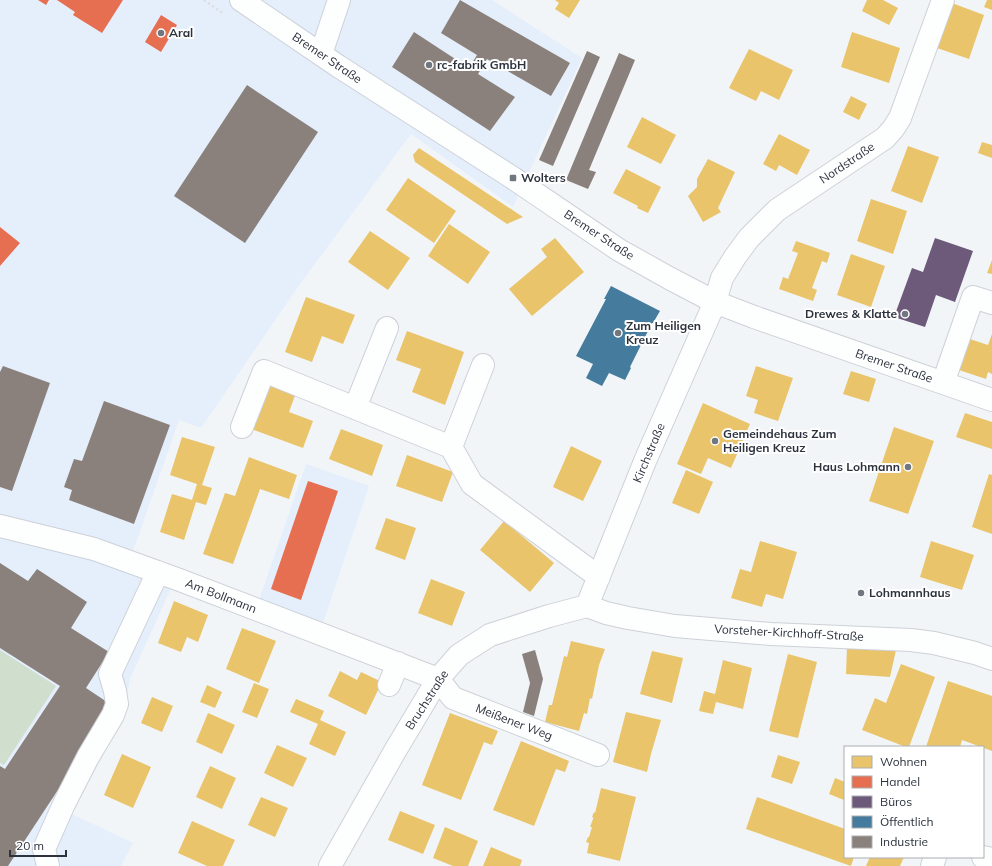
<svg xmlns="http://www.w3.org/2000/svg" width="992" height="866" viewBox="0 0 992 866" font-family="Mulish,sans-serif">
<rect width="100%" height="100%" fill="#f2f5f8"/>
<path fill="#e5eefb" d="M0,0H492L582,58L513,207L411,134L300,284L201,428L179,420L131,557L172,586L130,679L124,715L72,814L133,843L121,866H0Z
M306,464L369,486L322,626L258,603Z"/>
<path fill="#d0decd" d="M0,650L56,686L4,765L0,763Z"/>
<path fill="#e9c46a" d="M555,0H580L569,18L555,9L559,3Z
M867,0H883L898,8L889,25L862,11Z
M987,0H992V10L984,7Z
M952,3L984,15L969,59L937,48Z
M852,32L900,48L889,83L841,67Z
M749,49L793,70L779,100L761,91L756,101L729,88Z
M851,96L867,104L859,120L843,112Z
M642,117L676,135L661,164L627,147Z
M779,134L810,150L797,175L779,165L776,171L763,164Z
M982,142L992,145V158L978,153Z
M908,146L939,157L922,203L891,191Z
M419,148L523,217L507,224L415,162L413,155Z
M708,159L735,172L718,208L721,212L703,222L688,196L697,187V179Z
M626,169L661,187L648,213L637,208L638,206L613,193Z
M408,178L456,211L434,243L386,210Z
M871,199L907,211L893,254L857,241Z
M449,224L490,252L468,284L428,256Z
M370,231L410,258L388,290L348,262Z
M555,238L584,272L532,316L509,289L547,257L541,249Z
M796,241L830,253L827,263L822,261L812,288L817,290L813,301L779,289L783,277L788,279L798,253L792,251Z
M851,254L885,266L871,307L837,295Z
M992,260V274L987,273Z
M306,297L355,315L343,344L322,336L312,362L285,352Z
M407,331L464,352L445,405L412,392L421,369L396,360Z
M992,334V374L988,372L986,379L956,369L967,338L988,345Z
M756,366L793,378L778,421L754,413L758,400L746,396Z
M851,371L876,379L869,402L843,394Z
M269,379L297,390L289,412L313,421L303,448L251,429Z
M703,403L750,424L731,468L708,458L701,474L677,464Z
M965,413L992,422V449L956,437Z
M894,427L934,441L908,514L869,501Z
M341,429L383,445L372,476L329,459Z
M182,437L215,447L202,485L212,488L206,505L196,502L184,540L160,532L172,494L192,500L197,484L170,475Z
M571,446L602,461L583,501L553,487Z
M407,455L453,472L442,502L396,486Z
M249,457L297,475L289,499L260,489L233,564L203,554L225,493L235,496Z
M686,470L713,482L699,514L672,503Z
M989,474L992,475V534L972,527Z
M386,518L416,528L405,560L375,549Z
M504,521L554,563L530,592L480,550Z
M760,541L797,552L783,599L766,594L762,607L731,598L740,569L751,572Z
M931,541L974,555L962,590L920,577Z
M431,579L465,592L452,626L418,613Z
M174,601L208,615L198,642L187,637L181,652L158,643Z
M242,628L276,641L259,683L226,669Z
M571,641L605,649L599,665L592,699L590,698L587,714L584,713L579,731L545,722L549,705H552L564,656L567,657Z
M847,647L896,650L890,677L846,674Z
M652,651L683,658L672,703L640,694Z
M788,654L817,662L798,738L769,731Z
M723,660L752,668L743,709L716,702L713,714L699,711L704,691L715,694Z
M901,664L935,677L909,747H906L862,730L875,698L886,703Z
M340,671L357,680L361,672L382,682L366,715L328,696Z
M948,681L992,696V751L962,740L960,747H926Z
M254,683L269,689L257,718L242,712Z
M207,685L222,692L215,708L200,702Z
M152,697L173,706L162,732L141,723Z
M296,699L324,711L320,720L346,732L335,756L309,744L318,724L290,712Z
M626,712L661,720L651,754L647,772L613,762Z
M208,713L235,725L222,754L196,742Z
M450,713L498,731L492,745L484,742L461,800L422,785Z
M521,741L569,761L565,772L556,769L534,826L493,810Z
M277,745L307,758L293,787L264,773Z
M122,754L151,767L133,808L104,795Z
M778,755L800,762L792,784L771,777Z
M210,766L236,778L222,809L196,797Z
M835,778L845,782V797L844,800L829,794Z
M601,788L636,797L620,861L587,853L589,843L586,842L588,837H589L592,827H590L593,819V817H592L594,812L595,813Z
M261,797L288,808L275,837L248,825Z
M757,797L845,829V857H854L851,866L746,829Z
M400,811L435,825L423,854L388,840Z
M192,821L235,840L223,866H207L178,853Z
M445,827L478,841L468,866H453L433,858Z
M491,847L522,860L520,866H483Z
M870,857H904L900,866H866Z"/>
<path fill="#e76f51" d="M38,0H49L46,5Z
M57,0H123L102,33L73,15L75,12Z
M161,15L177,25L161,52L145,42Z
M0,227L20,243L0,266Z
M308,481L338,491L301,600L271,589Z"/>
<path fill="#6d597a" d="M935,238L973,251L955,302L936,295L925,327L894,317L912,268L923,272Z"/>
<path fill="#457b9d" d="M611,286L660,311L653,323H652L630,367L631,368L625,380L609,373L602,386L586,378L593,364L576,356L606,299H604Z"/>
<path fill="#8a817c" d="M460,0L570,63L551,96L487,59L478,74L515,97L490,131L392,67L414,32L469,68L477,55L441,33Z
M587,51L600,57L553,166L539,160Z
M619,53L635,60L589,170L596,172L588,189L566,180Z
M247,85L318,132L245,243L174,196Z
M3,366L50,383L12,491L0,487V372Z
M104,401L170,425L134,524L69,500L72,490L64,487L74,459L82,461Z
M0,563L28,581L37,569L87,602L71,628L109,652L86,688L113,706L8,866H0V766L5,769L60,686L0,648Z
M535,650L543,679L534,716L523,712L530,683L522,654Z"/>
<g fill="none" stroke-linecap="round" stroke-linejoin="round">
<defs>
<path id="minor" d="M241,0L338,66L513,178L619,250L669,278L715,302L754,317L992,400
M321,54L339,0
M943,383L973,297L992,303
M355,408L387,328
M242,427L264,371L451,447L472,484L599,577
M451,447L483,365
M0,526L94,549L177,579L438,679
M587,606L645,461L715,302L722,278L735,257L749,238L777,210L885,138L893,129L900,118L943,0
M587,606L606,613L628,618L675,626L771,634L911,640L934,643L975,653L992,659
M438,679L453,698L598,755
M389,685L398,663
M983,857L992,859
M48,866L44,849L64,804L88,757L113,715L117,704L115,691L110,674L158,572
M330,866L395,751L438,679L459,655L490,635L549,616L587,606
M932,866L935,857"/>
</defs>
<use href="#minor" stroke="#cdd1d8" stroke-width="24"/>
<path stroke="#dcddde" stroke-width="2.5" stroke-dasharray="2 3" stroke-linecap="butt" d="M204,0L224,14"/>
<use href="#minor" stroke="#fdfefe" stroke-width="22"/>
</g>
<g fill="#71777f" stroke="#fff" stroke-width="1.5">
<circle cx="161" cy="33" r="4"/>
<circle cx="429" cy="65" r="4"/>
<rect x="509" y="174" width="8" height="8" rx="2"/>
<circle cx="905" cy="314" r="4"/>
<circle cx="618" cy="333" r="4"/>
<circle cx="715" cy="441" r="4"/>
<circle cx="908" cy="467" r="4"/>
<circle cx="861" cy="593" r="4"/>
</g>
<g text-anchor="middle" stroke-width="4" stroke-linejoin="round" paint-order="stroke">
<g font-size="12" font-weight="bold" fill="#2c333e" stroke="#fff" text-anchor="start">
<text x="169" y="37">Aral</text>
<text x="437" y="69">rc-fabrik GmbH</text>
<text x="521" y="182">Wolters</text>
<text x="897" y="318" text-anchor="end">Drewes &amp; Klatte</text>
<text x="626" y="330">Zum Heiligen<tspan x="626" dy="14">Kreuz</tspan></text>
<text x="723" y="438">Gemeindehaus Zum<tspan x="723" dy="14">Heiligen Kreuz</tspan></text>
<text x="900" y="471" text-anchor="end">Haus Lohmann</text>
<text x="869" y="597">Lohmannhaus</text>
</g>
<g font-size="12" fill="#2c333e" stroke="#fff">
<text transform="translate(327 58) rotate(34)" y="4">Bremer Straße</text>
<text transform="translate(847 163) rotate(-34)" y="4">Nordstraße</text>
<text transform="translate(599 235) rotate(33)" y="4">Bremer Straße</text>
<text transform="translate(894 366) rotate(19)" y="4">Bremer Straße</text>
<text transform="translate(649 453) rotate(-67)" y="4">Kirchstraße</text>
<text transform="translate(221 596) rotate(21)" y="4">Am Bollmann</text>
<text transform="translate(789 633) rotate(3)" y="4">Vorsteher-Kirchhoff-Straße</text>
<text transform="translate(427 700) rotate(-57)" y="4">Bruchstraße</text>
<text transform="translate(514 722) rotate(21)" y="4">Meißener Weg</text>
</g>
</g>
<rect x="844" y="746" width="140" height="112" fill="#ffffff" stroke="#abadb2"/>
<rect x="852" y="756" width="20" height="12" fill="#e9c46a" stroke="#abadb2"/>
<text x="880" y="766" font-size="12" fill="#2c333e">Wohnen</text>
<rect x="852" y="776" width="20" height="12" fill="#e76f51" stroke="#abadb2"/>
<text x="880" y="786" font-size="12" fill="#2c333e">Handel</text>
<rect x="852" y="796" width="20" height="12" fill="#6d597a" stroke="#abadb2"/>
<text x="880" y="806" font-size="12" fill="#2c333e">Büros</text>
<rect x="852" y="816" width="20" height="12" fill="#457b9d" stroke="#abadb2"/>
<text x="880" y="826" font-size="12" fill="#2c333e">Öffentlich</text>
<rect x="852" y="836" width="20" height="12" fill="#8a817c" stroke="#abadb2"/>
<text x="880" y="846" font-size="12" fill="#2c333e">Industrie</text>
<path d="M10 850v6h56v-6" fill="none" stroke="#2c333e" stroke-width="2"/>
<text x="16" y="850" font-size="12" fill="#2c333e" stroke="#ffffff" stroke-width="3" paint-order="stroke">20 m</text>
</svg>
